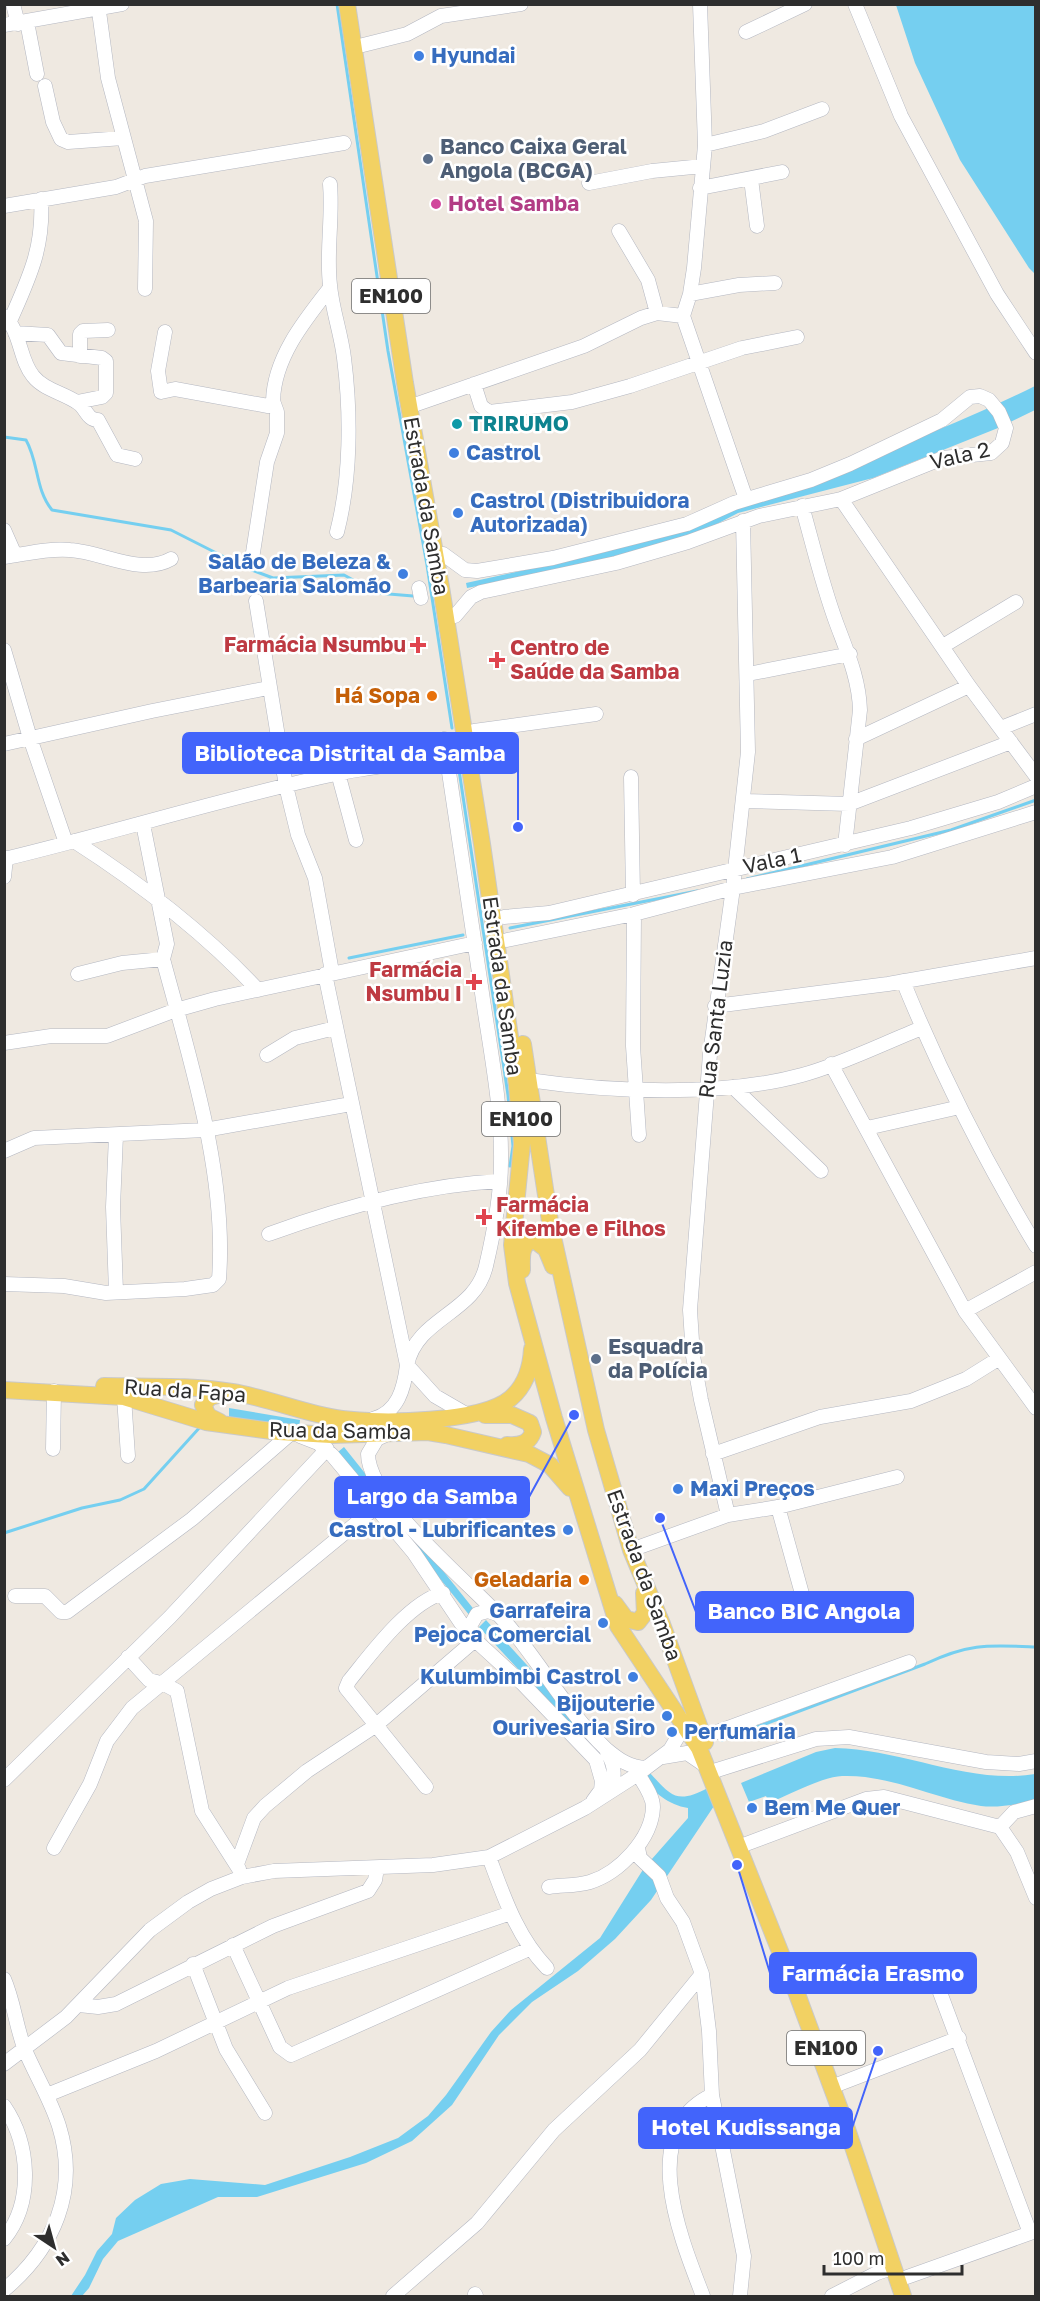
<svg xmlns="http://www.w3.org/2000/svg" width="1040" height="2301" viewBox="0 0 1040 2301" font-family="'Golos Text',sans-serif">
<rect width="100%" height="100%" fill="#efe9e1"/>
<path fill="#75cff0" d="M896,5H1035V274L1029,268L960,160L915,63Z
M1035,386V410L998,428L873,478L738,513L692,537L607,560L467,588L466,583L605,552L631,540C768,493 906,450 1035,386Z
M229,1408L300,1420L299,1429L229,1419Z
M344,1447L476,1612L470,1616L338,1452Z
M486,1620L610,1756L604,1762L479,1627Z
M835,1748C902,1749 969,1785 1035,1774V1801C1018,1804 998,1808 981,1806C935,1799 889,1774 842,1776C821,1777 789,1795 769,1803L766,1796L749,1802L741,1783L816,1752Z
M650,1773C672,1797 677,1804 708,1788L714,1806L651,1900L615,1939L578,1971L532,2002L499,2035L452,2105L412,2141L366,2163L257,2197H218L118,2241L103,2259L89,2288L82,2296H71L85,2275L97,2251L112,2234L116,2218L135,2200L161,2184L190,2179L265,2185L350,2157L398,2138L428,2116L446,2095L491,2032L511,2010L600,1938L644,1868L688,1818V1808C668,1805 655,1792 641,1779Z"/>
<g fill="none" stroke-linecap="round" stroke-linejoin="round">
<path stroke="#75cff0" stroke-width="3" d="M337,4L388,351L427,565L452,728
M4,437L26,440C39,463 35,489 52,510L171,530L244,567L273,578L344,575L377,593L413,596
M459,770L508,1095L513,1146L510,1166
M747,879L951,830L1036,800
M510,928L697,891
M349,958L463,935
M4,1533L82,1508L120,1500L144,1489L201,1426
M722,1740L925,1664C969,1643 988,1645 1036,1647"/>
<defs>
<path id="minor" d="M13,4L18,24
M98,4L108,78L146,221L145,289
M700,4L705,145L694,268L690,294L683,316L746,499
M855,4L901,116L997,294L1036,353
M27,22L37,74
M4,25L122,4
M746,32L805,4
M363,45L407,34L441,16L521,4
M45,86L53,122L61,139L68,142L123,138
M705,145L764,131L822,109
M751,179L757,226
M589,183L652,171L703,166
M330,184C333,218 326,252 330,285C332,309 341,333 344,358C351,413 351,478 337,532
M700,188L782,172
M4,206L116,187L145,176L344,143
M619,231L648,280L657,313
M690,294L739,285L775,283
M4,316C21,331 19,359 33,376C44,390 64,393 78,403C86,408 87,420 98,420L117,455L135,459
M10,321C29,278 44,248 41,199
M165,332L158,371L161,392L175,389L268,406L273,401C274,358 304,321 330,288
M15,333L48,335L61,353L102,358L106,361V393L102,397L77,402
M80,356V334L83,331L108,330
M474,384L481,406L489,412L572,402L630,386L742,348L797,337
M417,404L584,346L641,318L657,313L683,316
M841,499L969,686L1036,776
M802,506C813,545 822,584 836,622C847,652 859,678 860,710L845,845
M4,530L15,555
M443,554L465,570L477,571L553,558L687,524L734,503L811,480L850,464L942,420L970,397L980,396L989,400L999,412L1006,428L1002,443L991,453L943,458L841,499L759,516L688,542L616,563L481,592L471,597L455,616
M4,557C26,554 48,548 70,550C103,552 141,576 171,559
M252,559L267,462L277,433V412L273,401
M419,588L421,598
M256,601L286,786L298,835L315,878L332,972
M943,646L1016,602
M4,650L30,738L66,843
M748,674L850,654
M1001,728L1036,714
M474,731L596,714
M856,739L969,686
M4,744L152,711L268,688
M338,773L356,840
M631,777L633,895
M743,801L849,804L1011,742
M74,841C141,884 203,931 258,990
M4,859C116,832 227,797 340,773C363,768 437,762 444,739
M4,877L6,858
M634,914L633,1046L639,1135
M504,917L549,913L911,828L998,802L1036,786
M507,940L634,914L733,888L892,857L1036,812
M78,974L122,963L163,959
M325,974L407,1365C404,1389 398,1412 373,1419
M903,981C940,1072 985,1161 1036,1246
M715,1006L888,984L1036,958
M4,1043L51,1036H107L176,1010L215,999L475,943
M267,1055L295,1038L335,1028
M831,1064L965,1311L1036,1408
M528,1080C610,1092 722,1097 802,1075C840,1065 884,1043 922,1028
M733,1087L821,1171
M867,1128L960,1107
M4,1151L34,1138L205,1130L351,1104
M269,1234C343,1207 422,1185 500,1181
M4,1284L64,1286L106,1293L185,1289L213,1285L219,1279C227,1174 190,1060 163,959L167,944L143,824
M116,1292L113,1207L116,1135
M965,1311L1036,1272
M407,1365C417,1317 475,1314 486,1266C494,1232 501,1197 501,1162C502,1104 489,1044 481,986C469,904 456,821 444,739
M407,1365L435,1396L466,1414
M124,1397L128,1456
M388,1434L377,1439L368,1454C368,1502 475,1587 507,1624C541,1664 567,1712 606,1749C619,1760 629,1767 646,1768
M300,1436L318,1443L332,1455L414,1553L461,1623L475,1640L522,1683L596,1760L602,1781L601,1790L593,1801
M53,1449L54,1391
M713,1454L820,1417L911,1401L966,1379L998,1359
M778,1507L804,1601
M728,1515L701,1400L693,1356L690,1310L710,1054L733,888L748,752L743,521
M631,1550L728,1515L778,1507L897,1477
M15,1596H45L61,1612H67L192,1519L290,1434
M128,1657L149,1680L164,1684L177,1691L202,1811L239,1869
M703,1737L909,1662
M663,1757L687,1753L706,1766
M717,1770L816,1739L849,1737L986,1762L1019,1764L1036,1761
M4,1780L170,1617L327,1449
M426,1787L346,1688L349,1681C371,1654 408,1603 443,1593
M605,1794C617,1780 616,1767 607,1752
M1000,1827L1014,1812L1036,1806
M746,1844L866,1799L884,1797L1000,1827L1017,1852L1036,1898
M54,1848L90,1784L107,1741L132,1708L376,1507
M638,1848L640,1858L659,1876L667,1898L683,1922L702,1974L709,2031L712,2095L744,2256L740,2296
M489,1857C504,1897 517,1937 547,1968
M237,1864L254,1818L265,1806L307,1771L375,1726L475,1640L470,1626L477,1614L488,1611L497,1614
M549,1887C563,1885 577,1886 590,1882C619,1873 652,1839 653,1807C653,1796 644,1784 638,1774
M233,1945L280,2047L291,2055L529,1949
M929,1963L1030,2233
M193,1964L226,2049L265,2113
M4,1979C14,2002 16,2027 25,2050C36,2076 51,2100 59,2126C79,2191 54,2248 4,2290
M79,2005L98,2007L116,2004L273,1926L368,1891L375,1880L377,1868
M4,2064L66,2017L150,1930L188,1902L211,1889L242,1877L274,1871L433,1865L489,1857L585,1808L638,1774L670,1750L683,1728L681,1719
M839,2084L959,2038
M47,2095L156,2051L288,1988L511,1913
M4,2106C30,2144 34,2202 4,2239
M907,2277L1036,2231
M475,2294L476,2296
M393,2296L477,2223L554,2130L640,2050L702,1974
M703,2296C681,2239 636,2131 712,2095
M832,2296L877,2273L892,2268"/>
<path id="major" d="M347,4L405,383L441,587L482,844L517,1085L522,1144L512,1245L517,1283L554,1418L618,1626L699,1748L797,1994L845,2123L903,2296
M523,1044L551,1228L596,1430L631,1550L662,1624L705,1742
M522,1270C522,1256 520,1246 533,1239L546,1249L553,1266
M104,1386C147,1387 190,1385 232,1392C269,1398 305,1414 342,1419C380,1424 482,1423 511,1398C525,1386 531,1367 532,1349
M4,1390L124,1397L206,1422L279,1432L331,1435L428,1432L446,1435L529,1454L550,1465L570,1488
M485,1415H512L530,1423L533,1432C529,1444 519,1446 507,1445
M220,1422L208,1416L203,1405L210,1397L224,1393
M615,1604L626,1619L638,1622L645,1613L644,1593"/>
</defs>
<use href="#minor" stroke="#b4b7c1" stroke-width="15"/>
<use href="#major" stroke="#c9c9c9" stroke-width="18"/>
<use href="#minor" stroke="#fff" stroke-width="14"/>
<use href="#major" stroke="#f2d163" stroke-width="16"/>
</g>
<g fill="#3f7fe0" stroke="#fff" stroke-width="2">
<circle cx="419" cy="56" r="6"/>
<circle cx="454" cy="453" r="6"/>
<circle cx="458" cy="513" r="6"/>
<circle cx="403" cy="574" r="6"/>
<circle cx="678" cy="1489" r="6"/>
<circle cx="568" cy="1530" r="6"/>
<circle cx="603" cy="1623" r="6"/>
<circle cx="633" cy="1677" r="6"/>
<circle cx="667" cy="1716" r="6"/>
<circle cx="672" cy="1732" r="6"/>
<circle cx="752" cy="1808" r="6"/>
</g>
<g fill="#5c6f8a" stroke="#fff" stroke-width="2">
<circle cx="428" cy="159" r="6"/>
<circle cx="596" cy="1359" r="6"/>
</g>
<circle fill="#d1479c" stroke="#fff" stroke-width="2" cx="436" cy="204" r="6"/>
<circle fill="#0f9aa8" stroke="#fff" stroke-width="2" cx="457" cy="424" r="6"/>
<g fill="#e0444e" stroke="#fff" stroke-width="2">
<path d="M415 636h6v6h6v6h-6v6h-6v-6h-6v-6h6z"/>
<path d="M494 651h6v6h6v6h-6v6h-6v-6h-6v-6h6z"/>
<path d="M471 973h6v6h6v6h-6v6h-6v-6h-6v-6h6z"/>
<path d="M481 1208h6v6h6v6h-6v6h-6v-6h-6v-6h6z"/>
</g>
<g fill="#e8710a" stroke="#fff" stroke-width="2">
<circle cx="432" cy="696" r="6"/>
<circle cx="584" cy="1580" r="6"/>
</g>
<g text-anchor="middle" stroke-width="5" stroke-linejoin="round" paint-order="stroke">
<g fill="#fff" stroke="#6d6d6d" stroke-width="1.5">
<rect x="352" y="279" width="78" height="34" rx="4.5"/>
<rect x="482" y="1102" width="78" height="34" rx="4.5"/>
<rect x="787" y="2031" width="78" height="34" rx="4.5"/>
</g>
<g font-size="20" font-weight="bold" fill="#2e2e2e">
<text x="391" y="303">EN100</text>
<text x="521" y="1126">EN100</text>
<text x="826" y="2055">EN100</text>
</g>
<g font-size="21" font-weight="bold" fill="#366cbe" stroke="#fff" text-anchor="start">
<text x="431" y="63">Hyundai</text>
<text x="466" y="460">Castrol</text>
<text x="470" y="508">Castrol (Distribuidora<tspan x="470" dy="24">Autorizada)</tspan></text>
<text x="391" y="569" text-anchor="end">Salão de Beleza &amp;<tspan x="391" dy="24">Barbearia Salomão</tspan></text>
<text x="690" y="1496">Maxi Preços</text>
<text x="556" y="1537" text-anchor="end">Castrol - Lubrificantes</text>
<text x="591" y="1618" text-anchor="end">Garrafeira<tspan x="591" dy="24">Pejoca Comercial</tspan></text>
<text x="621" y="1684" text-anchor="end">Kulumbimbi Castrol</text>
<text x="655" y="1711" text-anchor="end">Bijouterie<tspan x="655" dy="24">Ourivesaria Siro</tspan></text>
<text x="684" y="1739">Perfumaria</text>
<text x="764" y="1815">Bem Me Quer</text>
</g>
<g font-size="21" font-weight="bold" fill="#4e5e75" stroke="#fff" text-anchor="start">
<text x="440" y="154">Banco Caixa Geral<tspan x="440" dy="24">Angola (BCGA)</tspan></text>
<text x="608" y="1354">Esquadra<tspan x="608" dy="24">da Polícia</tspan></text>
</g>
<g font-size="21" font-weight="bold" fill="#b23c85" stroke="#fff" text-anchor="start">
<text x="448" y="211">Hotel Samba</text>
</g>
<g font-size="21" font-weight="bold" fill="#0d838f" stroke="#fff" text-anchor="start">
<text x="469" y="431">TRIRUMO</text>
</g>
<g font-size="21" fill="#2e2e2e" stroke="#fff">
<text transform="translate(960 456) rotate(-13)" y="7">Vala 2</text>
<text transform="translate(426 506) rotate(80)" y="7">Estrada da Samba</text>
<text transform="translate(772 861) rotate(-12)" y="7">Vala 1</text>
<text transform="translate(502 986) rotate(82)" y="7">Estrada da Samba</text>
<text transform="translate(716 1019) rotate(-83)" y="7">Rua Santa Luzia</text>
<text transform="translate(185 1391) rotate(4)" y="7">Rua da Fapa</text>
<text transform="translate(340 1431) rotate(1)" y="7">Rua da Samba</text>
<text transform="translate(644 1575) rotate(70)" y="7">Estrada da Samba</text>
</g>
<g font-size="21" font-weight="bold" fill="#be3a42" stroke="#fff" text-anchor="end">
<text x="406" y="652">Farmácia Nsumbu</text>
<text x="510" y="655" text-anchor="start">Centro de<tspan x="510" dy="24">Saúde da Samba</tspan></text>
<text x="462" y="977">Farmácia<tspan x="462" dy="24">Nsumbu I</tspan></text>
<text x="496" y="1212" text-anchor="start">Farmácia<tspan x="496" dy="24">Kifembe e Filhos</tspan></text>
</g>
<g font-size="21" font-weight="bold" fill="#c56008" stroke="#fff" text-anchor="end">
<text x="420" y="703">Há Sopa</text>
<text x="572" y="1587">Geladaria</text>
</g>
</g>
<path fill="none" stroke="#4264fb" stroke-width="2" d="M518 827L518 753M574 1415L529 1497M660 1518L696 1612M737 1865L770 1973M878 2051L852 2128"/>
<g fill="#4264fb" stroke="#fff" stroke-width="2">
<circle cx="518" cy="827" r="6"/>
<circle cx="574" cy="1415" r="6"/>
<circle cx="660" cy="1518" r="6"/>
<circle cx="737" cy="1865" r="6"/>
<circle cx="878" cy="2051" r="6"/>
</g>
<g fill="#4264fb" stroke="#4264fb" stroke-width="2">
<rect x="183" y="733" width="335" height="40" rx="6"/>
<rect x="335" y="1477" width="194" height="40" rx="6"/>
<rect x="696" y="1592" width="217" height="40" rx="6"/>
<rect x="770" y="1953" width="206" height="40" rx="6"/>
<rect x="639" y="2108" width="213" height="40" rx="6"/>
</g>
<g font-size="22" text-anchor="middle" font-weight="bold" fill="#fff">
<text x="350" y="761">Biblioteca Distrital da Samba</text>
<text x="432" y="1504">Largo da Samba</text>
<text x="804" y="1619">Banco BIC Angola</text>
<text x="873" y="1981">Farmácia Erasmo</text>
<text x="746" y="2135">Hotel Kudissanga</text>
</g>
<rect width="1040" height="2301" fill="none" stroke="#2e2e2e" stroke-width="12"/>
<g transform="translate(54 2247) rotate(144)" stroke="#ffffff" stroke-width="4.5" paint-order="stroke">
<path d="M0-4.5L10 22L0 15L-10 22Z" fill="#2e2e2e"/>
<text y="-9" font-size="16" font-weight="bold" text-anchor="middle" fill="#2e2e2e">N</text>
</g>
<path d="M824 2265v9h138v-9" fill="none" stroke="#2e2e2e" stroke-width="3"/>
<text x="833" y="2265" font-size="18" fill="#2e2e2e" stroke="#ffffff" stroke-width="4.5" paint-order="stroke">100 m</text>
</svg>
